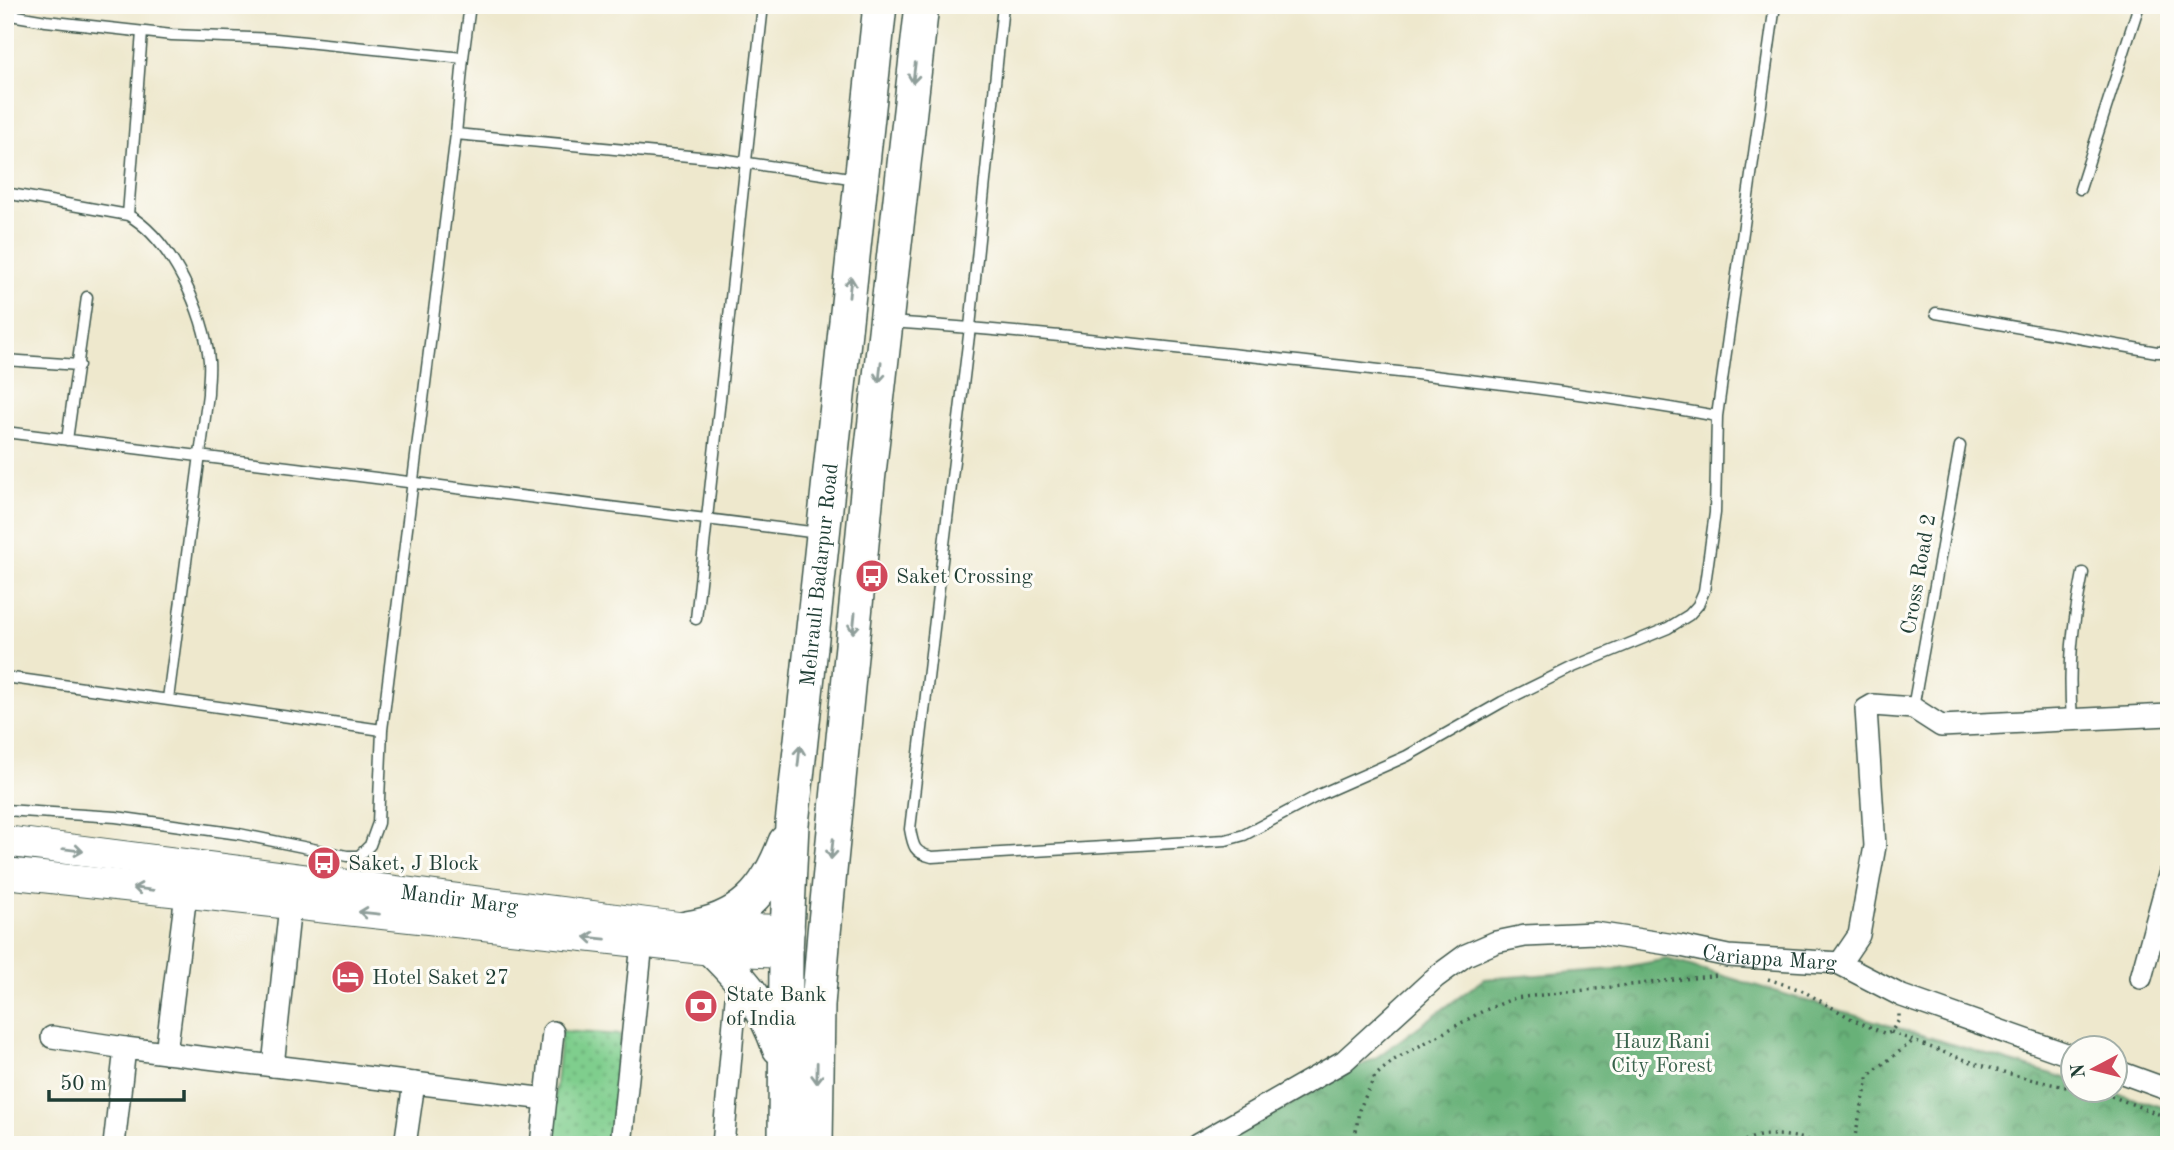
<svg xmlns="http://www.w3.org/2000/svg" width="2174" height="1150" viewBox="0 0 2174 1150" font-family="'Old Standard TT',serif">
<defs>
<pattern id="green-dots" width="8" height="8" patternUnits="userSpaceOnUse" patternTransform="scale(1.75)"><rect width="8" height="8" fill="#7fce8d"/><path d="M2 2h.1M6 6h.1" fill="none" stroke="#67a874" stroke-width="1.8" stroke-linecap="round"/></pattern>
<pattern id="forest-crowns" width="20" height="18" patternUnits="userSpaceOnUse" patternTransform="scale(1.75)"><rect width="20" height="18" fill="#67b178"/><path d="M2 6a3 3 0 1 1 6 0M12 15a3 3 0 1 1 6 0" fill="none" stroke="#549163"/></pattern>
</defs>
<rect width="100%" height="100%" fill="#fdfcf7"/>
<filter id="ink" filterUnits="userSpaceOnUse"><feTurbulence type="fractalNoise" baseFrequency=".0143" numOctaves="2"/><feDisplacementMap in="SourceGraphic" scale="14" xChannelSelector="R" yChannelSelector="G"/><feConvolveMatrix kernelMatrix="1 2 1 2 8 2 1 2 1" color-interpolation-filters="sRGB"/></filter>
<filter id="wash" filterUnits="userSpaceOnUse"><feTurbulence type="fractalNoise" baseFrequency=".00686" numOctaves="4" result="noise"/><feDisplacementMap in="SourceGraphic" scale="28" xChannelSelector="R" yChannelSelector="G"/><feGaussianBlur stdDeviation="1.57" result="paint"/><feColorMatrix in="noise" values="0 0 0 0 0 0 0 0 0 0 0 0 0 0 0 0 0 1.4 0 .05"/><feComposite in="paint" operator="in"/></filter>
<g filter="url(#wash)">
<rect width="100%" height="100%" fill="#eee8cd"/>
<path fill="url(#green-dots)" stroke="#4f8660" stroke-width="2" d="M561,1031L621,1035L612,1145H550Z"/>
<path fill="url(#forest-crowns)" stroke="#437756" stroke-width="2" d="M1667,959L2072,1080V1090L2108,1091L2169,1109V1145H1217L1377,1057L1484,979L1615,969Z"/>
</g>
<g filter="url(#ink)">
<g fill="none" stroke-linecap="round" stroke-linejoin="round">
<defs>
<path id="service" d="M1003,5L970,327L910,829C913,846 914,853 932,857L1226,840L1244,835L1321,794L1407,756L1502,702L1573,667L1668,628L1689,615L1698,605L1704,591L1715,513L1717,416L1775,5
M5,14L46,21L172,35L276,39L463,58L456,134L382,730L378,823L370,845L359,856H347L239,834L116,817L5,810
M463,58L470,5
M456,134L721,159L857,179
M2080,189L2139,5
M5,193L128,215C171,239 205,313 209,361C210,372 208,383 208,394L168,699
M128,215L142,32
M1936,313L2157,352H2162L2169,345
M889,322C1013,330 1136,344 1259,357C1412,373 1566,389 1717,416
M5,360L79,365
M5,432L819,533
M67,440L87,297
M696,619L763,5
M5,677L382,730
M1913,708L1960,446
M2072,720C2068,664 2072,627 2083,573"/>
<g id="minor">
<path d="M1838,963L1902,996L2072,1056"/>
<path d="M2141,978L2169,875"/>
<path d="M52,1037L125,1048"/>
<path d="M166,1053L186,894"/>
<path d="M273,1066L290,905"/>
<path d="M2114,1070L2169,1090"/>
<path d="M114,1145L125,1048L546,1099"/>
<path d="M405,1145L414,1083"/>
<path d="M541,1145L553,1032"/>
<path d="M621,1145L642,943"/>
<path d="M723,1145L738,976"/>
<path id="s1" d="M1197,1145L1344,1061L1436,977L1466,955L1496,942L1525,936L1595,933L1681,946L1728,956L1840,963L1859,935L1875,846L1866,709L1873,705L1913,708L1941,726L2169,715"/>
</g>
<g id="secondary">
<path id="s2" d="M5,841L686,928L789,930"/>
<path d="M5,873L712,950L786,953"/>
</g>
<g id="primary">
<path d="M686,928C741,920 766,893 785,842"/>
<path d="M712,950C745,983 763,1003 779,1048"/>
<path id="s3" d="M785,1145L786,953L792,824L880,5"/>
<path d="M816,1145L818,1005L824,933L868,482L922,5"/>
</g>
</defs>
<use href="#service" stroke="#3e574b" stroke-width="13"/>
<use href="#minor" stroke="#3e574b" stroke-width="24"/>
<use href="#secondary" stroke="#3e574b" stroke-width="32"/>
<use href="#primary" stroke="#3e574b" stroke-width="36"/>
<path stroke="#3e574b" stroke-width="3.5" stroke-dasharray="2 5" stroke-linecap="butt" d="M1768,979L1801,990L1854,1020L1886,1034L1891,1032L1899,1020V1013
M1891,1032C1951,1056 2009,1077 2072,1088
M2084,1090L2108,1095L2169,1118
M1354,1145L1359,1110L1375,1076L1394,1060L1483,1011L1515,998L1719,975
M1690,1145L1696,1142L1712,1145
M1739,1145C1760,1127 1802,1137 1826,1145
M1848,1145L1854,1140L1869,1075L1913,1041"/>
<use href="#service" stroke="#fff" stroke-width="10"/>
<use href="#minor" stroke="#fff" stroke-width="21"/>
<use href="#secondary" stroke="#fff" stroke-width="30"/>
<use href="#primary" stroke="#fff" stroke-width="33"/>
</g>
<defs><path id="oneway-shaft" d="M-6 0H5M1.5-3L5.5 0L1.5 3" fill="none" stroke-width="1.6" stroke-linecap="round" stroke-linejoin="round" transform="scale(1.75)"/></defs>
<g stroke="#8f9e9a">
<use href="#oneway-shaft" transform="translate(914 73) rotate(97)"/>
<use href="#oneway-shaft" transform="translate(850 287) rotate(-84)"/>
<use href="#oneway-shaft" transform="translate(880 372) rotate(96)"/>
<use href="#oneway-shaft" transform="translate(854 623) rotate(96)"/>
<use href="#oneway-shaft" transform="translate(799 756) rotate(-84)"/>
<use href="#oneway-shaft" transform="translate(832 849) rotate(96)"/>
<use href="#oneway-shaft" transform="translate(73 850) rotate(7)"/>
<use href="#oneway-shaft" transform="translate(143 889) rotate(-173)"/>
<use href="#oneway-shaft" transform="translate(369 913) rotate(-174)"/>
<use href="#oneway-shaft" transform="translate(595 938) rotate(-174)"/>
<use href="#oneway-shaft" transform="translate(817 1073) rotate(91)"/>
</g>
</g>
<defs>
<symbol id="bus-disc" viewBox="-11 -11 22 22"><circle r="9.5" fill="#d1495b" stroke="#fdfcf7"/><path d="M-5-6H5V4H4V6H2V4H-2V6H-4V4H-5ZM-3.5-4V0h7V-4ZM-3.5 1.2v1.5H-2V1.2ZM2 1.2v1.5H3.5V1.2Z" fill="#fff"/></symbol>
<symbol id="hotel-disc" viewBox="-11 -11 22 22"><circle r="9.5" fill="#d1495b" stroke="#fdfcf7"/><path d="M-6-4.5h1.5V1H6V5H4.5V3h-9V5H-6ZM-4 0a1.8 1.8 0 1 1 3.6 0ZM.5 0V-2.5h3Q6-2.5 6 0Z" fill="#fff"/></symbol>
<symbol id="bank-disc" viewBox="-11 -11 22 22"><circle r="9.5" fill="#d1495b" stroke="#fdfcf7"/><path d="M-6-4H6V4H-6ZM0-2.3a2.3 2.3 0 1 0 0 4.6a2.3 2.3 0 1 0 0-4.6Z" fill="#fff"/></symbol>
</defs>
<g fill-rule="evenodd">
<use href="#bus-disc" x="853" y="557" width="38" height="38"/>
<use href="#bus-disc" x="305" y="844" width="38" height="38"/>
<use href="#hotel-disc" x="329" y="958" width="38" height="38"/>
<use href="#bank-disc" x="682" y="987" width="38" height="38"/>
</g>
<g text-anchor="middle" stroke-width="6" stroke-linejoin="round" paint-order="stroke">
<g font-size="21" fill="#1f3d34" stroke="#fdfcf7">
<text dy="7" stroke="none"><textPath href="#s3" startOffset="572">Mehrauli Badarpur Road</textPath></text>
<text transform="translate(1918 574) rotate(-80)" y="7">Cross Road 2</text>
<text dy="7" stroke="none"><textPath href="#s2" startOffset="458">Mandir Marg</textPath></text>
<text dy="7" stroke="none"><textPath href="#s1" startOffset="640">Cariappa Marg</textPath></text>
</g>
<g font-size="21" fill="#1f3d34" stroke="#fdfcf7" text-anchor="start">
<text x="896" y="583">Saket Crossing</text>
<text x="348" y="870">Saket, J Block</text>
<text x="372" y="984">Hotel Saket 27</text>
<text x="726" y="1001">State Bank<tspan x="726" dy="24">of India</tspan></text>
</g>
<g font-size="21" fill="#37614a" stroke="#fdfcf7">
<text x="1662" y="1048">Hauz Rani<tspan x="1662" dy="24">City Forest</tspan></text>
</g>
</g>
<rect width="2174" height="1150" fill="none" stroke="#fdfcf7" stroke-width="28"/>
<g transform="translate(2094 1069) rotate(263)"><circle r="33" fill="#fdfcf7" stroke="#a4b0a9" stroke-width="2"/>
<path d="M0-5L12 26L0 18L-12 26Z" fill="#d1495b"/>
<text y="-10" font-size="19" font-weight="bold" text-anchor="middle" fill="#1f3d34">N</text>
</g>
<path d="M49 1090v10h135v-10" fill="none" stroke="#1f3d34" stroke-width="3.5"/>
<text x="60" y="1090" font-size="21" fill="#1f3d34" stroke="#fdfcf7" stroke-width="5" paint-order="stroke">50 m</text>
</svg>
